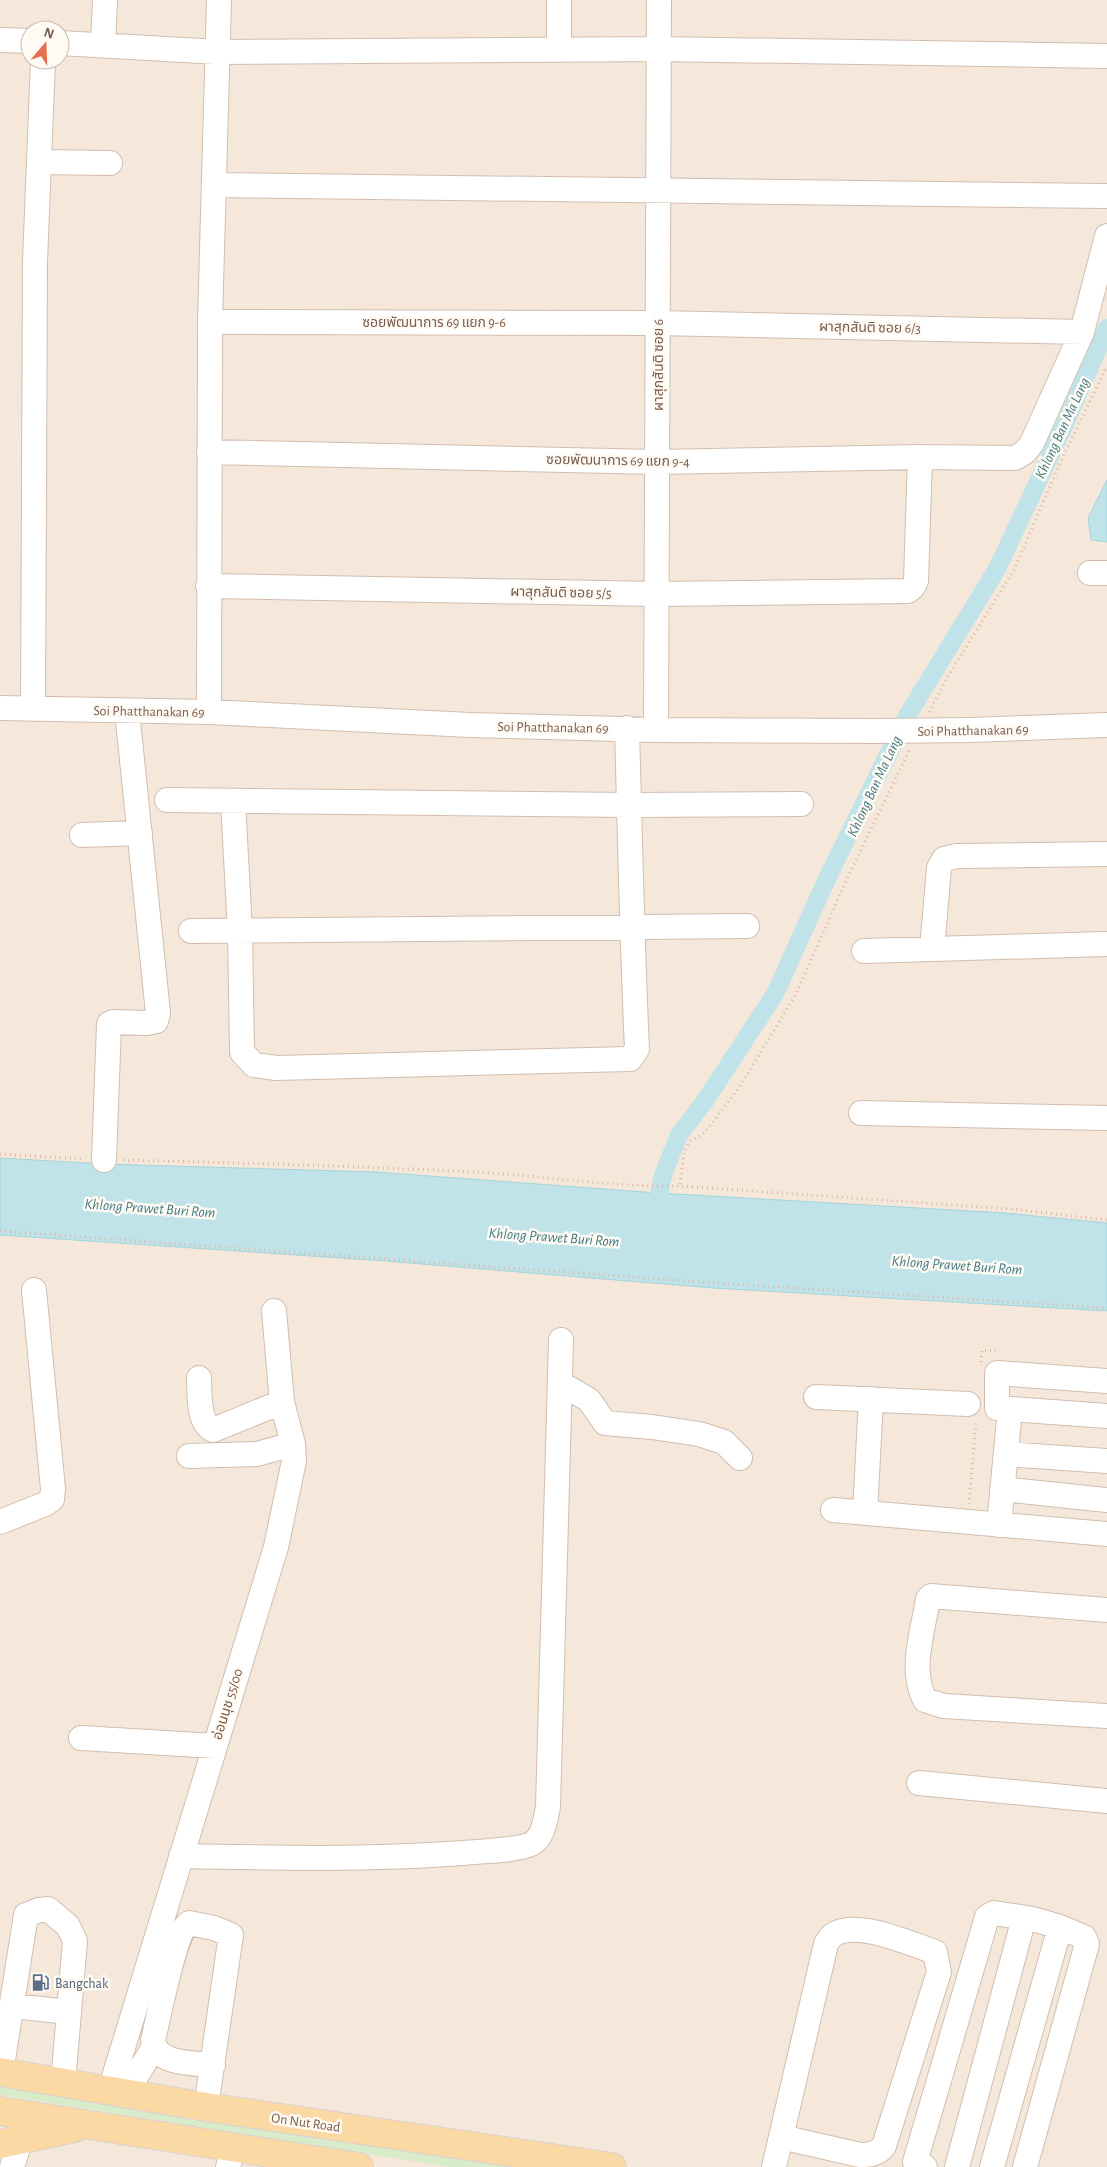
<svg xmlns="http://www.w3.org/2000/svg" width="1107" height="2167" viewBox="0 0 1107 2167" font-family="'Alegreya Sans','Noto Sans Thai',sans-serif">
<rect width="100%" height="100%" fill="#fdf6ec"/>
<path fill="#f5e8da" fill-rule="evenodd" d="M0,0H1107V2167H0ZM30,30H60V60H30Z"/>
<path fill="#d8ecc9" d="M0,2085L517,2167H450L0,2095Z"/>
<path fill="#bfe3e8" stroke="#a5d3da" d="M1107,480V542L1091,540L1088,518Z
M0,1158L104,1164L376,1172L658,1193L1005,1213L1107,1223V1311L713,1288L385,1261L0,1235Z"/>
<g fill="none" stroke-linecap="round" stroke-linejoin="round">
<path stroke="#bfe3e8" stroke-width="18" d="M655,1215L663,1175L679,1135L705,1101L775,994L826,881L907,716L997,569L1065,424L1107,328"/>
<defs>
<path id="minor" d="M0,40L30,41
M60,43L219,52L659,49L1107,56
M103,45L105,0
M559,50V0
M39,162L110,163
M214,185L1107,196
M210,322L658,323L1082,332
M209,452L657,462L920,457L1015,458L1025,452L1032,443L1082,332L1107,236
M1090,573H1107
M208,586L656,594L908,591L913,587L916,581L920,457
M0,708L209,712L470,725L656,730L879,731
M33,709L35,262L43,60
M209,712L210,322L219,0
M656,730L659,0
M971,730L1107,725
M167,800L630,805L801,804
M233,801L240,931L242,1052L254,1065L276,1068L630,1059L637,1049C632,942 630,835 627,728
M82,835L140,833
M191,931L747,926
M932,949L939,868L944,859L957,856L1107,854
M864,951L1107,944
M861,1113L1107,1118
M104,1160L109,1024L113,1022L147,1023L156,1021L158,1013L127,711
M199,1378C200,1393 197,1422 213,1430L282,1402
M1107,1381L997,1373V1408L1107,1416
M560,1383L589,1400L605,1423L652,1427L699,1434L724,1442L740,1458
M816,1397L968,1404
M1006,1454L1107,1461
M189,1456L257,1454L293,1444
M1002,1489L1107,1500
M833,1510L1107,1534
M865,1513L871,1399
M0,1522L45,1504L52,1499L53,1489L34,1290
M999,1525L1010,1409
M1107,1610L931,1596L928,1599C923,1631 909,1670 925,1700L944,1706L1107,1716
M81,1738L215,1746
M919,1783L1107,1801
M181,1856C275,1858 369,1860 463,1853C481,1851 516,1851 531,1844C544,1837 545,1820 548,1807L561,1340
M13,2006L69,2012
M1,2072L26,1915L39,1910L48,1909L68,1926L75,1941L63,2083
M110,2090L276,1547L294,1461L293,1444L282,1402L274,1311
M126,2093L154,2047
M206,2107L231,1935L214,1928L189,1923C175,1931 158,2020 153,2040C156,2065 194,2063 213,2065
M12,2167L20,2141
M228,2167L233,2148
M774,2167L781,2137L826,1944C828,1941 830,1937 833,1935C856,1919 911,1944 935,1952L939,1972L884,2146C878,2154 869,2155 860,2155L781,2137
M925,2167L920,2166L915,2162L987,1917L994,1913L1033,1919L1060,1927L1084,1937L1087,1944L1025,2167
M957,2167L1024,1918
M992,2167L1060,1927"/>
<path id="major" d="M0,2072L206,2107L612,2167
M0,2111L359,2167
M0,2144L74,2128"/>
</defs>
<use href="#minor" stroke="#d1beb0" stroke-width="26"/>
<use href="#major" stroke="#dad1cd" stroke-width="30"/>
<path stroke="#d9b8a5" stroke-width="3" stroke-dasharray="1 4" stroke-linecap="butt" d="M929,712L948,676L1014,570L1060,463L1107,366
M909,751L847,879L796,994L739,1088L704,1133L690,1141L684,1151L680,1186L1012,1209L1107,1220
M0,1154L84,1159
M123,1160C241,1163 358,1166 475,1172C544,1176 611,1187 680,1186
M0,1231L715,1283L1107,1308
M981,1362L982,1350L999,1351
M969,1504L976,1420"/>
<use href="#minor" stroke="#fff" stroke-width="24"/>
<use href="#major" stroke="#fbd9a5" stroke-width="28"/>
<defs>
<path id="minor-bridge" d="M879,731L971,730"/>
</defs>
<use href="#minor-bridge" stroke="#d1beb0" stroke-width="26" stroke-linecap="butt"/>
<use href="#minor-bridge" stroke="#fff" stroke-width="24"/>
</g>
<defs>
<symbol id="fuel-bare" viewBox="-9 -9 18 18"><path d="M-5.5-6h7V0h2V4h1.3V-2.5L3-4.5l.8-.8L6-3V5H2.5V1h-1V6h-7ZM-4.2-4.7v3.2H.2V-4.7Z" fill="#5c6f8a" stroke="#fffaf3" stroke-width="2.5" paint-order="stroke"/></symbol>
</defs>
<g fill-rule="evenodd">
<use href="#fuel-bare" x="28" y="1970" width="25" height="25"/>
</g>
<g text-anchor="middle" stroke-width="5" stroke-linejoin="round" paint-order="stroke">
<g font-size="14" fill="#7a5c4d" stroke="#fffaf3">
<text x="434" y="327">ซอยพัฒนาการ 69 แยก 9-6</text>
<text transform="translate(870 327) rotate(1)" y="5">ผาสุกสันติ ซอย 6/3</text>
<text transform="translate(658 365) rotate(-90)" y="5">ผาสุกสันติ ซอย 6</text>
<text transform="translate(618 460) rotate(1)" y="5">ซอยพัฒนาการ 69 แยก 9-4</text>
<text transform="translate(561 592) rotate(1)" y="5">ผาสุกสันติ ซอย 5/5</text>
<text transform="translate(149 711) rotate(1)" y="5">Soi Phatthanakan 69</text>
<text transform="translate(553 727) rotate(1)" y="5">Soi Phatthanakan 69</text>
<text transform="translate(973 730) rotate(-1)" y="5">Soi Phatthanakan 69</text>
<text transform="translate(227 1704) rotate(-73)" y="5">อ่อนนุช 55/00</text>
<text transform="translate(306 2122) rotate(8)" y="5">On Nut Road</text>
</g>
<g font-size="14" fill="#4e5e75" stroke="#fffaf3" text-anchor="start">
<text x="55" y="1988">Bangchak</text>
</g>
<g font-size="15" font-style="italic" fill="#437c86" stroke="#fffaf3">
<text transform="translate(1062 428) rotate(-65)" y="5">Khlong Ban Ma Lang</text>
<text transform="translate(874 786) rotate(-65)" y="5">Khlong Ban Ma Lang</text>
<text transform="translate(150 1208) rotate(4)" y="5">Khlong Prawet Buri Rom</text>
<text transform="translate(554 1237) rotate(4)" y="5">Khlong Prawet Buri Rom</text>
<text transform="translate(957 1265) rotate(4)" y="5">Khlong Prawet Buri Rom</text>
</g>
</g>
<g transform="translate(45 45) rotate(19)"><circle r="24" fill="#fffaf3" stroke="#cabbb1"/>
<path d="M0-4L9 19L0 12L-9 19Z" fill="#e76f51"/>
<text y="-8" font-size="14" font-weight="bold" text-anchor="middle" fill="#7a5c4d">N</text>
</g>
</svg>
